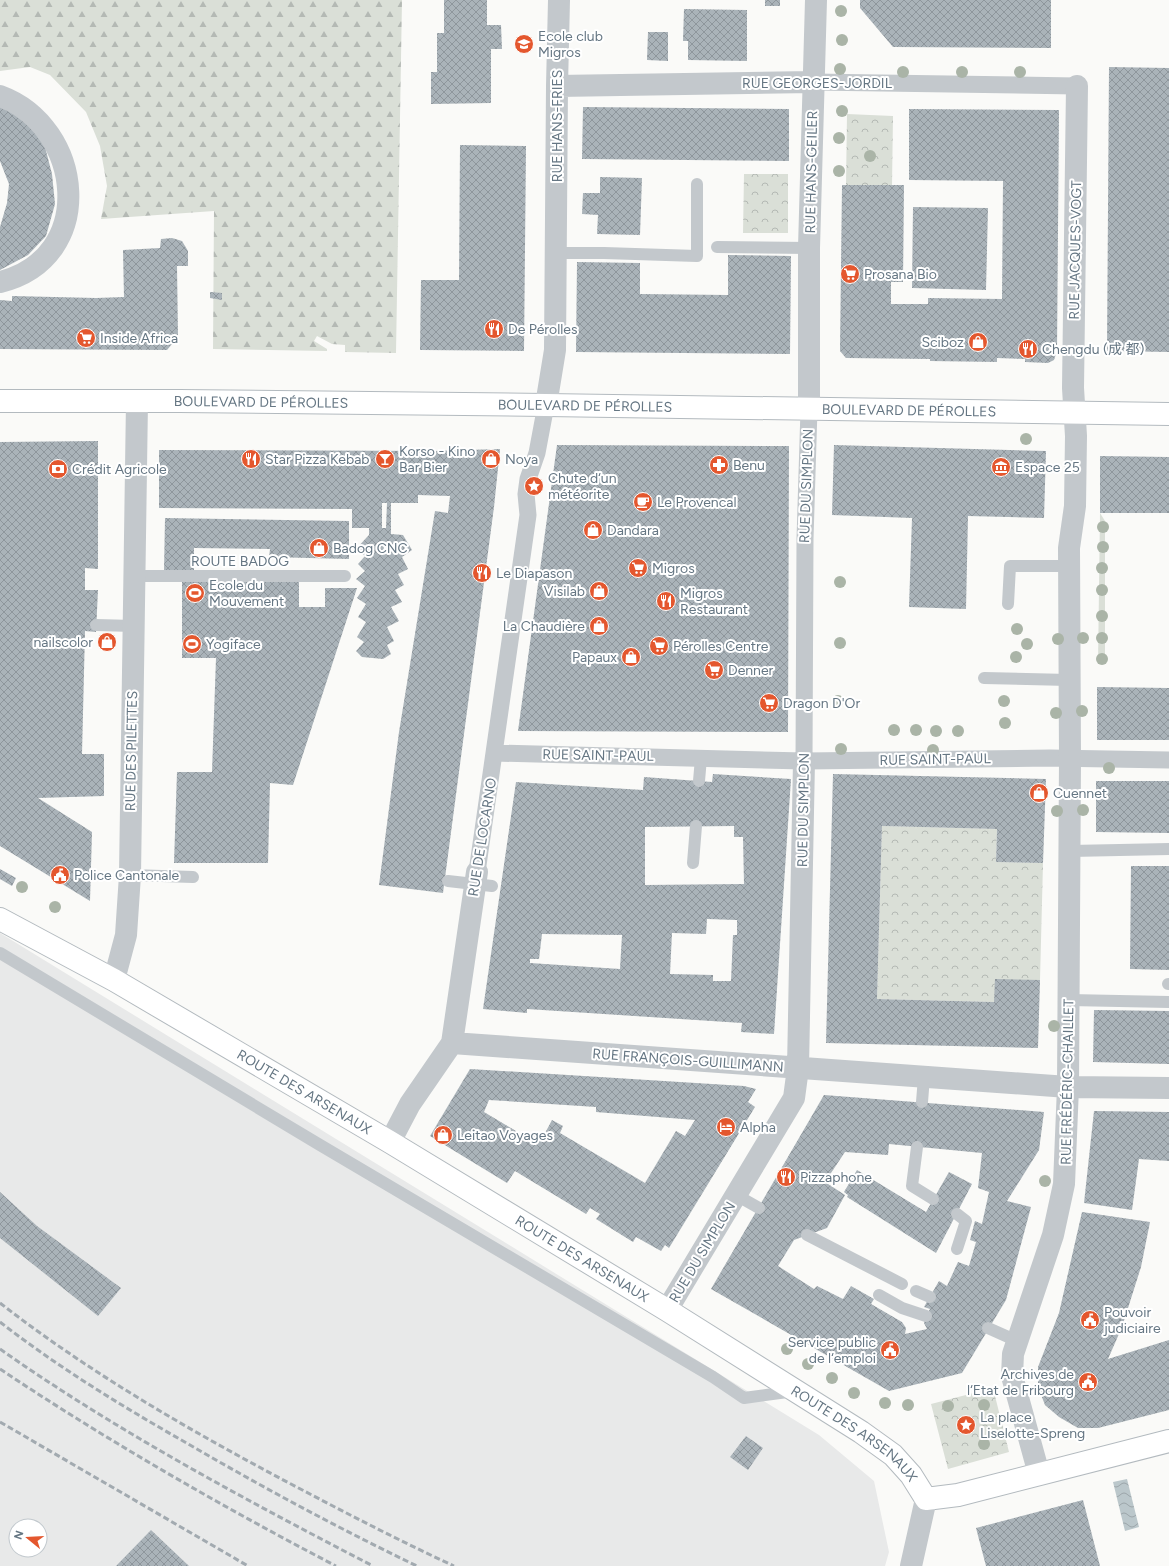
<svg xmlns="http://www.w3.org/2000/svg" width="1169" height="1566" viewBox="0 0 1169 1566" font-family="Figtree,'Noto Sans SC',sans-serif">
<defs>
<pattern id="forest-firs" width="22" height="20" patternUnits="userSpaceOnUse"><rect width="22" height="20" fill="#dadfd7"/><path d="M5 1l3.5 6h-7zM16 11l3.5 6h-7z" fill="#b4b9b4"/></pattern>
<pattern id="park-crowns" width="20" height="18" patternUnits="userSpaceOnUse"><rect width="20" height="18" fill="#dadfd7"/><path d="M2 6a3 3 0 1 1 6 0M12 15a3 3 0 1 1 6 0" fill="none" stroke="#b4b9b4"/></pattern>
<pattern id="water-waves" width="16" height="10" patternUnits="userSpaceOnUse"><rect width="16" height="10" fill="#bbc7cb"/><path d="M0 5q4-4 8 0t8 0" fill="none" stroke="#9ca6aa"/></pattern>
<pattern id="building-cross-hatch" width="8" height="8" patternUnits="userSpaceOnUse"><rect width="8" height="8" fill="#aab3b9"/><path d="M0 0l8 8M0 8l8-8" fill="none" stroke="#8e969c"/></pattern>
</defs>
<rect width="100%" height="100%" fill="#fafaf8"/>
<path fill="#e8e9e9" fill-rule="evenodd" d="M0,933L819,1435L874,1481L889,1552L885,1566H0ZM16,1526H40V1550H16Z"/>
<path fill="#dadfd7" d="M1100,513L1105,521V664H1098Z"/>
<path fill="url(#forest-firs)" d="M0,0H402L396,353L345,352V345L332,344L317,336L314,341L327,349V351L213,349L214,211L101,219L107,186L100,146L86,112L50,75L30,67L0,71Z"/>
<path fill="url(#park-crowns)" d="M847,114L893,116L892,185H846Z
M744,174H788V233H743Z
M882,826L997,829L996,862L1043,863L1040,980L994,1002L877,999Z
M993,1388L1009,1452L948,1469L931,1404Z"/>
<path fill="url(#water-waves)" d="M1127,1479L1139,1527L1125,1531L1113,1482Z"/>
<path fill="url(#building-cross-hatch)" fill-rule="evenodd" d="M444,0H487V25H501L502,49H491V103L431,104V72H437V33H444Z
M765,0H780V6H765Z
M860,0H1051V48L893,47L860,8Z
M684,9L747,10V61L688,60V41H683Z
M648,32H668V61L647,60Z
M1109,67L1169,68V352L1107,351Z
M0,102L24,117L44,143L52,174L55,204L46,236L28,255L0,270V227L7,203L9,184L0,161Z
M583,107L789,109V161L582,159Z
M909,109L1059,110L1057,351L1054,360L1048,363L1025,362V359L997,358V362L930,361V359L846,358L840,351L842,185H904L903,282H891V304H928V298L1002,299L1003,181L909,180Z
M460,145L526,146L524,351L420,350L421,280H459Z
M600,177L642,178L640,235L597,234L598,215L582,214L583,193H600Z
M913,207L988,208L986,290L912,288Z
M172,238L182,241L188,251V266H177L178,337L167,350L0,349V300L12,301V296L96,298L124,297L123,250L160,248L161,239Z
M728,255L791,256L790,354L576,352L577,262L640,263V294L728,295Z
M210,292L222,293V300L210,298Z
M98,441V569L85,568V590H98L96,632L85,631L82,754H104V796L38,798L92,832L90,901L0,846V442Z
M557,445L789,446L788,732L518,731Z
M834,445L1046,451L1044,518L968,516L966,609L909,607L912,518L832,515Z
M500,449L494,507L443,893L379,885L399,732L435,511L448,513L450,496L418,495V503H391V534L403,535L412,550L402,557L408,569L398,574L404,585L395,590L402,602L391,607L399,621L387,627L394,641L387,645L391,654L383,659L362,657L356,651L364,642L357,637L366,622L358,617L366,604L357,598L365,586L356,579L365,571L358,564L365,556L356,549L369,535V528H352V509L159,508V450L432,451ZM382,503H387L386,528H382Z
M1100,456L1169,457V513H1100Z
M165,518L349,521V559L269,557L270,549L194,548V571H164Z
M182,581H299V607H325V588H357L293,785L270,783L268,863H174L177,772H212L216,658H182Z
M1097,687L1169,688V740H1097Z
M713,774L791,779L774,1034L741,1032L742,1023L527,1009V1013L483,1009L516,782L643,790L644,777L712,782ZM734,826V837H743L744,884L645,885V827ZM707,919L737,920V935H733L731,981H713V975L670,974L672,933L706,934ZM542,934L622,935L620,969L530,963V959H539Z
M833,774L1046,779L1043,863L996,862L997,829L882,826L877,999L994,1002L995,979L1040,980L1038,1048L826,1043Z
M1096,781H1169V833L1096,832Z
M1131,866H1169V970L1130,969Z
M0,869L16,878L12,886L0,879Z
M1094,1010L1169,1011V1064L1093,1062Z
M470,1069L744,1086L756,1089L748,1102L755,1107L669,1248L665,1245L661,1251L636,1237L633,1242L596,1219L600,1214L590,1208L586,1214L515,1171L507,1183L430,1136ZM489,1100L596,1107V1112L695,1120L685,1136L676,1131L645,1183L560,1133L563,1126L552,1120L544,1135L536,1131L531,1140L484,1112Z
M824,1095L1044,1112L1039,1150L1007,1201L1031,1207L1006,1300L962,1373L889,1391L711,1289ZM889,1144L982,1153L978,1188L989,1192L982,1224L975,1221L970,1240L976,1242L969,1266L958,1262L947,1286L939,1281L924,1307L930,1309L925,1318L924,1323L927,1329L905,1334L906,1328L902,1322L871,1304L874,1299L851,1286L843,1299L817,1286L814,1289L778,1266L794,1240L827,1228L845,1195L825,1182L845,1152L888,1155Z
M1094,1111L1169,1112V1161L1139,1159L1132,1210L1084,1203Z
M857,1170L926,1212L949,1172L972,1184L936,1253L847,1197L848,1195L844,1192Z
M0,1192L37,1226L121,1288L98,1316L0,1238Z
M1082,1212L1150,1222L1141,1267L1122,1327L1108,1359L1169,1340V1410L1098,1428H1078L1059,1417L1045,1405L1038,1387V1367L1059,1313Z
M746,1436L763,1448L748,1470L730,1457Z
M1083,1500L1100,1566H986L976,1528Z
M151,1530L189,1566H116Z"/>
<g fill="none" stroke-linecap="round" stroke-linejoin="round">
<defs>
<g id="secondary">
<path id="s1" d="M0,401H179L546,405L1169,414"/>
<path id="s2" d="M0,919L114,980L390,1142L667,1310L861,1432L893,1455L911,1475L926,1499L958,1495L1169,1441"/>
</g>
</defs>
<use href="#secondary" stroke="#b3babf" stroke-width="24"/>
<path stroke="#c3c8cc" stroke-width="12" d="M717,247L809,248
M556,253H604L697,256V184
M135,576H345
M1008,604L1010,566H1069
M96,625L134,626
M984,678L1069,680
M699,781L701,758
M1070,851L1169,849
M693,863L696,826
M130,875L193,877
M448,881L492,886
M0,953L320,1145L713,1377L744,1398L795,1391
M1168,984H1169
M1069,1000L1169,1002
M922,1102L924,1077
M917,1147L912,1186L933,1199
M736,1195L759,1208
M957,1214L966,1221L957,1249
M807,1235L902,1284
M916,1291L930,1297
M879,1295L902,1308L926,1316
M988,1328L1017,1341"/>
<path stroke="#c3c8cc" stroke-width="17" d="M813,82L1077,86
M495,753L804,761L1050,758L1169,760
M804,761L805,539L809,409
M477,872L528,515L526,494L528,479L537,453L546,405"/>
<path stroke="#c3c8cc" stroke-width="22" d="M557,86L813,82
M0,96C84,127 98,258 0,282
M546,405L555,350L557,86L559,0
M809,409V248L816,0
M114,980L126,935L130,875L137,401
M452,1043L1068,1087L1169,1088
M390,1142L410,1104L452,1043L477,872
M667,1310L794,1098L798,1068L804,761
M1039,1474L1012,1376L1013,1354L1053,1235L1064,1184L1068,1087L1070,759L1069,548L1075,506L1076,436L1073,388L1077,86"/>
<path stroke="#c3c8cc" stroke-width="22" d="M911,1566L926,1499"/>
<use href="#secondary" stroke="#fff" stroke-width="22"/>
<path stroke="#a2aab0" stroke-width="3" stroke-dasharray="6 3" stroke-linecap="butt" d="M0,1303C90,1373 189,1430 289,1483C344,1512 398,1540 454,1566
M0,1322C59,1368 125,1408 190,1445C264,1488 340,1529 417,1566
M0,1349C118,1432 246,1500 373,1566
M0,1369C108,1441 221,1506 336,1566
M0,1422L248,1566"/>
</g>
<g fill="#aab4a7">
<circle cx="841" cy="11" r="6"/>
<circle cx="842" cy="40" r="6"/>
<circle cx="840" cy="69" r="6"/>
<circle cx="903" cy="72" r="6"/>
<circle cx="962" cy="72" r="6"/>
<circle cx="1020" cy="72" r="6"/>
<circle cx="842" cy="111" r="6"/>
<circle cx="839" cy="138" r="6"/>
<circle cx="870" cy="156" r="6"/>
<circle cx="839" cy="171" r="6"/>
<circle cx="1026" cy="439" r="6"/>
<circle cx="1103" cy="527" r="6"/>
<circle cx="1103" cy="547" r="6"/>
<circle cx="1102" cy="568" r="6"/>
<circle cx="840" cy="582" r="6"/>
<circle cx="1102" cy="590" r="6"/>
<circle cx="1102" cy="616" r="6"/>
<circle cx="1017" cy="629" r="6"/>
<circle cx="1083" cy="638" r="6"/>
<circle cx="1102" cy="638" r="6"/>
<circle cx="1058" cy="639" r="6"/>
<circle cx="840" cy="643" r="6"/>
<circle cx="1027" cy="644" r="6"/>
<circle cx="1016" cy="657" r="6"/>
<circle cx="1102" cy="659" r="6"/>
<circle cx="838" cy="701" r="6"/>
<circle cx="1004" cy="701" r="6"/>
<circle cx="1082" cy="711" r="6"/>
<circle cx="1056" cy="713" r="6"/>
<circle cx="1005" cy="723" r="6"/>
<circle cx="894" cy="730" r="6"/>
<circle cx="916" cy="730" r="6"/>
<circle cx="936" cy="731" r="6"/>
<circle cx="958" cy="731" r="6"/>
<circle cx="841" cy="749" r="6"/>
<circle cx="933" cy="750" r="6"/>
<circle cx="1109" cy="768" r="6"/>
<circle cx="1083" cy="810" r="6"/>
<circle cx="1057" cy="811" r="6"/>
<circle cx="22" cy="887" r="6"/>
<circle cx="55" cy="907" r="6"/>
<circle cx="1054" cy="1026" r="6"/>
<circle cx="1045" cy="1181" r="6"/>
<circle cx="787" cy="1349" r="6"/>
<circle cx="808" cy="1364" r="6"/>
<circle cx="832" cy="1378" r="6"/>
<circle cx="854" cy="1393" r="6"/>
<circle cx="885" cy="1403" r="6"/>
<circle cx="908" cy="1405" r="6"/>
<circle cx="984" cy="1405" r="6"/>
<circle cx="948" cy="1406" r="6"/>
<circle cx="984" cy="1444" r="6"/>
</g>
<defs>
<symbol id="school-disc" viewBox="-11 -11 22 22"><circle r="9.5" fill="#e4572e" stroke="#fff"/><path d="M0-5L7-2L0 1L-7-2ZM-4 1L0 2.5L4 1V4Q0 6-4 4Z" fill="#fff"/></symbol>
<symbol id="supermarket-disc" viewBox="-11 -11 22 22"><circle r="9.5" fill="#e4572e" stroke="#fff"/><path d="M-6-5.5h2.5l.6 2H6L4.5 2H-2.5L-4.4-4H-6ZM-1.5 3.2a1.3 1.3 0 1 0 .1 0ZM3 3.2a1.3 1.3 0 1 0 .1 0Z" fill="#fff"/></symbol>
<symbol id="restaurant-disc" viewBox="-11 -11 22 22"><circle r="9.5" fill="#e4572e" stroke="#fff"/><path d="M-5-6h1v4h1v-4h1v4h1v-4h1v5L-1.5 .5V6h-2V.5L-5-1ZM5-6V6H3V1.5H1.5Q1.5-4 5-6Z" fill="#fff"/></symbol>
<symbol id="shop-disc" viewBox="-11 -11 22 22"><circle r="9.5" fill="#e4572e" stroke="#fff"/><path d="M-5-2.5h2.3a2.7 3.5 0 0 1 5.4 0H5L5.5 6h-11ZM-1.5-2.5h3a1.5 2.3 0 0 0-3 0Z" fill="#fff"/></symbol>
<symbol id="bar-disc" viewBox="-11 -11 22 22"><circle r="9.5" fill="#e4572e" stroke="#fff"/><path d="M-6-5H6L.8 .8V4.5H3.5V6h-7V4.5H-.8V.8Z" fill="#fff"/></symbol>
<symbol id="pharmacy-disc" viewBox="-11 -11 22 22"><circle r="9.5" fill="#e4572e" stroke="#fff"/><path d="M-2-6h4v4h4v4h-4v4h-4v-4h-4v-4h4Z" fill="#fff"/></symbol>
<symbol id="museum-disc" viewBox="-11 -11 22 22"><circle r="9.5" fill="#e4572e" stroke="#fff"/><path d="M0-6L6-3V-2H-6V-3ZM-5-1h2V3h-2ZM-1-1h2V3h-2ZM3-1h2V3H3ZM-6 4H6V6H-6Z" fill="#fff"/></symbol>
<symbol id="bank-disc" viewBox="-11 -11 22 22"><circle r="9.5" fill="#e4572e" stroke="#fff"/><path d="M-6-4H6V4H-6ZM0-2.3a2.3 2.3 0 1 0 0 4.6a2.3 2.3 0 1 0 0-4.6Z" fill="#fff"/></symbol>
<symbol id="sight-disc" viewBox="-11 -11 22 22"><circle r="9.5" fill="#e4572e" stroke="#fff"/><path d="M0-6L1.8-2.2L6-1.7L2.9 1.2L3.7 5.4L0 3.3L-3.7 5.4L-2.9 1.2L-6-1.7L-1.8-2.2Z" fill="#fff"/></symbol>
<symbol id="cafe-disc" viewBox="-11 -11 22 22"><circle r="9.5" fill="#e4572e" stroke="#fff"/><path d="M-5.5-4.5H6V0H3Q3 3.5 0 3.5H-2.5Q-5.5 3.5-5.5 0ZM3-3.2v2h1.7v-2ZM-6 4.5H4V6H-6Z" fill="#fff"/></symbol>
<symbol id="stadium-disc" viewBox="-11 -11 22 22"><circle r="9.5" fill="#e4572e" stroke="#fff"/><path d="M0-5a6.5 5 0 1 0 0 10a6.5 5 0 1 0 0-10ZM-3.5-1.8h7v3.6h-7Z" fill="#fff"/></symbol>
<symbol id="civic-disc" viewBox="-11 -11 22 22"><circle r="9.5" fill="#e4572e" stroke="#fff"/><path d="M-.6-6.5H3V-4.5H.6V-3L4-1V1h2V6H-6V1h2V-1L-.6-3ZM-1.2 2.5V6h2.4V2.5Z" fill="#fff"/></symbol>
<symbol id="hotel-disc" viewBox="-11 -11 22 22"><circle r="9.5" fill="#e4572e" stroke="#fff"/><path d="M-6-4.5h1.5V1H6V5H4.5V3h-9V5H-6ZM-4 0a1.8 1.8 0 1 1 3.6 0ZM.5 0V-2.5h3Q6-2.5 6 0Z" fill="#fff"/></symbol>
</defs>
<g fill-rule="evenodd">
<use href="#school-disc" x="513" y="33" width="22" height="22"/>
<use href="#supermarket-disc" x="839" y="263" width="22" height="22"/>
<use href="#restaurant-disc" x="483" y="318" width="22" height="22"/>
<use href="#supermarket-disc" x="75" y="327" width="22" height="22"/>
<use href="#shop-disc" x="967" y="331" width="22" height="22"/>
<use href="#restaurant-disc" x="1017" y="338" width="22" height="22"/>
<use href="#restaurant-disc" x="240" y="448" width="22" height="22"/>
<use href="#bar-disc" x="374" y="448" width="22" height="22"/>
<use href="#shop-disc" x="480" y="448" width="22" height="22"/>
<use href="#pharmacy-disc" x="708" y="454" width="22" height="22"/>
<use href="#museum-disc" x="990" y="456" width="22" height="22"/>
<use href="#bank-disc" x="47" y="458" width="22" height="22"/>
<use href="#sight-disc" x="523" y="475" width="22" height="22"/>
<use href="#cafe-disc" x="632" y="491" width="22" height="22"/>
<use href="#shop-disc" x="582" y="519" width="22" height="22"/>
<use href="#shop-disc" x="308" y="537" width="22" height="22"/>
<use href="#supermarket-disc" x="627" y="557" width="22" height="22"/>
<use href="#restaurant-disc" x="471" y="562" width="22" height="22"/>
<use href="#shop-disc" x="588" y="580" width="22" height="22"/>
<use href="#stadium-disc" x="184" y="582" width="22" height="22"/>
<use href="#restaurant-disc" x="655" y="590" width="22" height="22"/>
<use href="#shop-disc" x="588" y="615" width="22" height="22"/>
<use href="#shop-disc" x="96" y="631" width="22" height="22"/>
<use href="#stadium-disc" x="181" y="633" width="22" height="22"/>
<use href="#supermarket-disc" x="648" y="635" width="22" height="22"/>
<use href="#shop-disc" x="620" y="646" width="22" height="22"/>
<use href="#supermarket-disc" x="703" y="659" width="22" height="22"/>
<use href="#supermarket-disc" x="758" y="692" width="22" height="22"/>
<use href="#shop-disc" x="1028" y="782" width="22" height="22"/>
<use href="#civic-disc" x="49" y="864" width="22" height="22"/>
<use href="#hotel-disc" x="715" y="1116" width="22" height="22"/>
<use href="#shop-disc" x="432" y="1124" width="22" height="22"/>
<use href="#restaurant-disc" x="775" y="1166" width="22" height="22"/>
<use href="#civic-disc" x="1079" y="1309" width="22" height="22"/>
<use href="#civic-disc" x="879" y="1339" width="22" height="22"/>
<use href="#civic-disc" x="1077" y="1371" width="22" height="22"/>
<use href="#sight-disc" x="955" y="1414" width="22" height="22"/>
</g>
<g text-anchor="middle" stroke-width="4" stroke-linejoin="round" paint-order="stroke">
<g font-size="14" fill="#657683" stroke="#fff" text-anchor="start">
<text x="538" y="41">Ecole club<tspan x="538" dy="16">Migros</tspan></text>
<text x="864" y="279">Prosana Bio</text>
<text x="508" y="334">De Pérolles</text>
<text x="100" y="343">Inside Africa</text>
<text x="964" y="347" text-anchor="end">Sciboz</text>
<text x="1042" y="354">Chengdu (成 都)</text>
<text x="399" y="456">Korso - Kino<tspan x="399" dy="16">Bar Bier</tspan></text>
<text x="265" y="464">Star Pizza Kebab</text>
<text x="505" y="464">Noya</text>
<text x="733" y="470">Benu</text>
<text x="1015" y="472">Espace 25</text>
<text x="72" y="474">Crédit Agricole</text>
<text x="548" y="483">Chute d‘un<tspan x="548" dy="16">météorite</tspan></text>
<text x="657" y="507">Le Provencal</text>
<text x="607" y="535">Dandara</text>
<text x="333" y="553">Badog CNC</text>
<text x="652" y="573">Migros</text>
<text x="496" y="578">Le Diapason</text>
<text x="209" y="590">Ecole du<tspan x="209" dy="16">Mouvement</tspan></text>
<text x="585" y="596" text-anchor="end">Visilab</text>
<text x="680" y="598">Migros<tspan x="680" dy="16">Restaurant</tspan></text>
<text x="585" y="631" text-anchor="end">La Chaudière</text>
<text x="93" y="647" text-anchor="end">nailscolor</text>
<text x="206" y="649">Yogiface</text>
<text x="673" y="651">Pérolles Centre</text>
<text x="617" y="662" text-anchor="end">Papaux</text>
<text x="728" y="675">Denner</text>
<text x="783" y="708">Dragon D'Or</text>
<text x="1053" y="798">Cuennet</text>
<text x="74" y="880">Police Cantonale</text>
<text x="740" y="1132">Alpha</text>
<text x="457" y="1140">Leitao Voyages</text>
<text x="800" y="1182">Pizzaphone</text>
<text x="1104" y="1317">Pouvoir<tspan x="1104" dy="16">judiciaire</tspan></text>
<text x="876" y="1347" text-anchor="end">Service public<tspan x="876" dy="16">de l‘emploi</tspan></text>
<text x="1074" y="1379" text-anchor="end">Archives de<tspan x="1074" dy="16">l‘Etat de Fribourg</tspan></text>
<text x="980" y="1422">La place<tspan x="980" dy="16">Liselotte-Spreng</tspan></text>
</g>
<g font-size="14" fill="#657683" stroke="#fff">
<text x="817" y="88">RUE GEORGES-JORDIL</text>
<text transform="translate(557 126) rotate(-90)" y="5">RUE HANS-FRIES</text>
<text transform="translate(811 172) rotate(-89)" y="5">RUE HANS-GEILER</text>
<text transform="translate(1075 250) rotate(-89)" y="5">RUE JACQUES-VOGT</text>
<text dy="5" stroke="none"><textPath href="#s1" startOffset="261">BOULEVARD DE PÉROLLES</textPath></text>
<text dy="5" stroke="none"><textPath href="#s1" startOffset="585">BOULEVARD DE PÉROLLES</textPath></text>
<text dy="5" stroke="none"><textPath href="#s1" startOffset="909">BOULEVARD DE PÉROLLES</textPath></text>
<text transform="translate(806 486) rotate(-88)" y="5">RUE DU SIMPLON</text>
<text x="240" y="566">ROUTE BADOG</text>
<text transform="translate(131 751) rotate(-89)" y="5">RUE DES PILETTES</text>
<text transform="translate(598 755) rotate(1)" y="5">RUE SAINT-PAUL</text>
<text transform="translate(935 759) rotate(-1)" y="5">RUE SAINT-PAUL</text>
<text transform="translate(803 810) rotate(-89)" y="5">RUE DU SIMPLON</text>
<text transform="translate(482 837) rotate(-81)" y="5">RUE DE LOCARNO</text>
<text transform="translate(688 1060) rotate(4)" y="5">RUE FRANÇOIS-GUILLIMANN</text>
<text transform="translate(1067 1082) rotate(-89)" y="5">RUE FRÉDÉRIC-CHAILLET</text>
<text dy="5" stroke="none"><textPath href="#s2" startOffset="350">ROUTE DES ARSENAUX</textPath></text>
<text transform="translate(702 1252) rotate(-59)" y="5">RUE DU SIMPLON</text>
<text dy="5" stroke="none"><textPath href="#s2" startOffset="674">ROUTE DES ARSENAUX</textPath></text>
<text dy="5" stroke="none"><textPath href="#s2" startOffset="998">ROUTE DES ARSENAUX</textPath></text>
</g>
</g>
<g transform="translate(28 1538) rotate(288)"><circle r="19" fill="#ffffff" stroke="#c1c8cd"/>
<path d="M0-3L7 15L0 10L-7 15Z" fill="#e4572e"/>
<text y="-6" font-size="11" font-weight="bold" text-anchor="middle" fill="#657683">N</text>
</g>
</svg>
